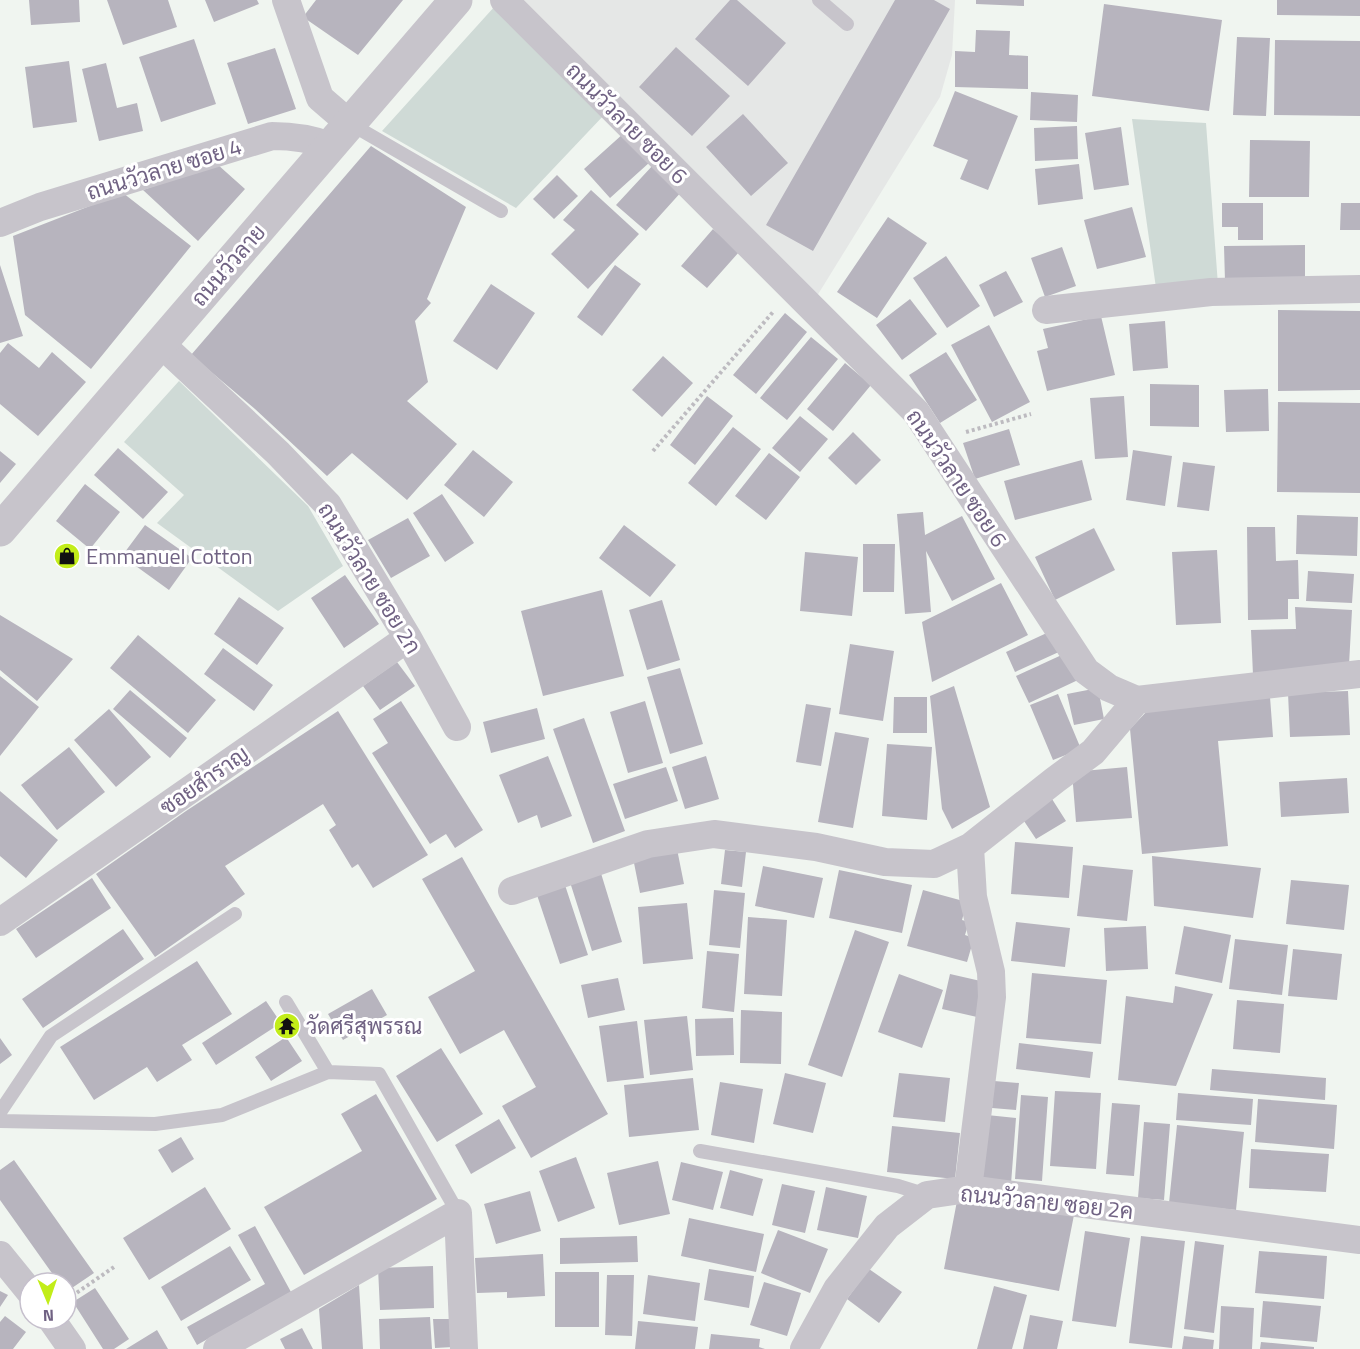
<svg xmlns="http://www.w3.org/2000/svg" width="1360" height="1349" viewBox="0 0 1360 1349" font-family="'Titillium Web',Sarabun,sans-serif">
<rect width="100%" height="100%" fill="#f0f5f0"/>
<path fill="#e5e7e6" d="M520,0H955L952,55L940,97L817,296Z"/>
<path fill="#cfdad6" d="M495,6L605,114L516,208L382,131Z
M1132,119L1206,123L1218,285L1156,288Z
M179,381L308,506L343,566L278,611L157,523L184,495L124,442Z"/>
<path fill="#b7b4be" d="M29,0H79L80,22L31,25Z
M107,0H168L177,27L123,45Z
M205,0H257L259,4L214,22Z
M316,0H403L358,55L303,17Z
M730,0H737L786,43L748,86L695,39Z
M895,0H934L950,9L813,251L766,225Z
M976,0H1024V6L976,4Z
M1277,0H1360V16L1277,15Z
M1104,4L1222,20L1209,111L1092,96Z
M976,30L1010,31L1009,55L1028,56V89L955,87V51L975,52Z
M1237,37L1270,38L1266,116L1233,115Z
M194,39L216,104L161,122L139,57Z
M1275,40L1360,41V116L1274,115Z
M676,47L730,96L692,136L639,87Z
M275,48L296,109L248,124L227,63Z
M69,61L77,122L33,128L25,67Z
M106,63L117,108L137,103L143,131L99,141L82,69Z
M955,91L1018,116L988,190L960,179L968,160L933,146Z
M1031,92L1078,95L1077,122L1030,120Z
M743,114L788,163L751,196L706,147Z
M1077,126L1078,159L1035,161L1034,128Z
M1121,127L1129,185L1094,190L1085,133Z
M624,133L650,162L610,198L584,169Z
M1250,140L1310,141L1309,197H1249Z
M371,146L466,207L427,299L431,303L415,321L428,382L407,401L457,444L407,500L352,453L327,476L255,409L191,355Z
M217,164L245,189L198,241L143,190Z
M654,164L683,190L646,231L616,205Z
M1079,164L1083,199L1038,205L1035,169Z
M557,175L578,196L554,219L533,199Z
M591,190L639,234L588,289L551,254L575,230L563,220Z
M123,193L191,246L91,369L25,315L13,236Z
M1222,203H1263V240H1238V227H1222Z
M1341,203H1360V230H1340Z
M1132,207L1146,257L1097,269L1084,220Z
M888,217L927,243L877,318L837,292Z
M713,229L739,252L707,288L681,266Z
M1305,245V281H1225L1224,246Z
M1062,247L1076,286L1045,297L1031,258Z
M946,256L980,306L947,328L913,278Z
M0,265L23,336L0,343Z
M615,265L641,284L602,336L577,317Z
M1006,271L1023,302L994,317L979,285Z
M491,284L535,313L497,370L453,341Z
M910,299L937,334L902,360L876,325Z
M1278,310L1360,311V390L1278,391Z
M785,313L807,332L756,394L733,375Z
M1101,316L1115,375L1047,391L1037,351L1048,348L1043,329Z
M1165,321L1168,368L1133,371L1129,324Z
M989,325L1030,402L992,422L951,345Z
M811,337L838,359L787,420L760,398Z
M8,343L39,368L52,352L86,382L38,436L0,404V353Z
M946,352L977,400L940,423L909,375Z
M663,356L693,383L662,417L632,390Z
M845,363L871,385L833,431L807,409Z
M1150,384L1199,385V427L1150,426Z
M1268,389L1269,431L1226,432L1224,390Z
M707,396L733,416L695,465L670,445Z
M1124,396L1128,457L1095,459L1090,398Z
M1278,402L1360,403V493L1277,492Z
M800,416L828,439L800,472L772,448Z
M733,427L761,449L716,506L688,483Z
M1009,429L1020,465L975,479L963,443Z
M853,432L881,460L856,485L828,458Z
M118,448L168,492L143,519L94,475Z
M473,450L513,482L484,517L444,485Z
M1133,450L1172,456L1165,506L1126,500Z
M0,451L16,464L0,483Z
M769,453L800,477L766,520L735,496Z
M1082,460L1092,500L1015,520L1004,481Z
M1183,462L1215,466L1209,511L1177,507Z
M85,484L120,512L90,549L56,521Z
M442,494L474,543L445,562L413,513Z
M923,512L925,535L962,516L995,579L952,601L926,551L931,612L905,614L897,514Z
M1297,515L1358,517L1357,556L1296,554Z
M408,518L430,556L391,578L368,540Z
M145,525L192,558L169,590L122,556Z
M624,525L676,565L650,597L599,558Z
M1247,527H1275L1276,561L1298,560L1299,599H1288V619L1248,620Z
M1094,528L1115,570L1055,600L1035,557Z
M863,544H895L894,592H863Z
M1217,550L1221,623L1176,625L1172,552Z
M805,552L858,557L852,616L800,611Z
M1308,571L1354,574L1352,603L1306,601Z
M345,575L379,624L344,648L311,598Z
M1001,583L1028,635L932,682L922,622Z
M602,590L624,676L543,696L521,611Z
M239,597L284,628L257,665L214,634Z
M662,600L680,660L647,670L629,610Z
M1295,607L1352,610L1349,665L1253,675L1251,630L1296,629Z
M0,615L73,659L37,701L0,670Z
M1051,631L1061,651L1015,672L1006,652Z
M138,635L216,700L188,733L110,668Z
M850,644L894,651L883,721L839,714Z
M223,648L273,685L254,711L204,674Z
M1066,653L1078,680L1029,703L1016,676Z
M397,662L415,686L380,710L363,686Z
M680,668L703,744L670,754L647,677Z
M0,676L39,707L0,756Z
M954,686L990,807L952,829L942,809L930,696Z
M1098,688L1104,719L1074,725L1067,694Z
M130,690L187,738L170,758L113,709Z
M1348,691L1350,735L1290,737L1288,693Z
M1058,694L1081,749L1053,760L1030,705Z
M894,697H927V733H893Z
M1270,697L1273,737L1218,741L1228,846L1142,854L1130,729L1149,709Z
M401,701L483,830L455,848L446,834L430,844L372,753L388,743L373,719Z
M645,701L663,763L628,773L610,712Z
M806,704L831,708L821,766L796,762Z
M537,708L545,739L491,753L483,722Z
M109,709L151,757L116,787L74,740Z
M338,711L428,855L373,888L358,864L352,868L329,830L336,825L323,804L225,866L245,894L155,957L96,874L186,811Z
M584,718L625,831L593,843L553,729Z
M835,732L869,738L853,828L818,822Z
M887,744L932,747L927,820L882,816Z
M69,747L105,792L57,830L21,785Z
M548,756L572,816L541,828L537,815L518,823L499,775Z
M706,756L719,799L685,809L672,767Z
M666,767L678,801L625,819L613,784Z
M1127,767L1132,818L1076,822L1072,772Z
M1347,778L1349,813L1281,817L1279,782Z
M0,791L58,840L26,878L0,856Z
M1052,799L1066,821L1036,839L1022,818Z
M1015,842L1073,847L1069,898L1011,894Z
M677,849L684,884L640,893L633,858Z
M725,850L746,852L742,887L721,884Z
M1152,856L1261,868L1253,918L1154,906Z
M462,857L608,1114L531,1158L502,1106L536,1087L504,1030L460,1054L428,997L475,971L422,879Z
M1083,865L1133,870L1127,921L1077,916Z
M763,866L823,878L814,918L755,906Z
M600,870L622,942L592,951L569,879Z
M839,870L912,885L902,933L829,918Z
M92,878L111,908L36,958L16,929Z
M563,879L588,955L560,964L535,889Z
M1291,880L1349,885L1344,930L1286,924Z
M714,890L745,893L740,948L709,945Z
M923,890L967,902L962,920L969,922L965,935L974,938L967,962L907,946Z
M687,903L693,959L643,964L638,907Z
M748,917L787,920L782,996L744,994Z
M1016,922L1070,928L1065,967L1011,961Z
M1146,926L1148,969L1106,971L1104,928Z
M1184,926L1231,935L1222,983L1175,974Z
M123,929L144,959L43,1028L22,999Z
M855,930L889,942L842,1077L808,1065Z
M1235,939L1288,945L1282,995L1229,989Z
M1293,949L1342,954L1337,1000L1288,996Z
M707,951L739,954L734,1012L702,1008Z
M197,961L232,1014L182,1045L192,1060L157,1082L147,1067L94,1100L60,1047Z
M1032,973L1107,980L1101,1044L1026,1038Z
M899,974L943,990L922,1048L878,1032Z
M950,974L985,982L977,1017L942,1009Z
M618,978L625,1010L588,1018L581,985Z
M1175,986L1213,994L1176,1086L1118,1080L1126,996L1173,1003Z
M372,989L387,1015L343,1040L328,1014Z
M1237,1000L1284,1004L1280,1053L1233,1049Z
M266,1001L281,1023L216,1065L202,1043Z
M741,1010L782,1012L781,1064L740,1063Z
M687,1016L693,1070L650,1075L644,1020Z
M733,1018L734,1055L696,1056L695,1019Z
M637,1021L644,1078L607,1082L599,1026Z
M286,1037L302,1061L271,1081L255,1057Z
M0,1038L12,1055L0,1064Z
M1019,1043L1093,1052L1090,1078L1016,1069Z
M441,1048L483,1114L437,1142L396,1076Z
M1212,1069L1326,1078L1325,1100L1210,1090Z
M785,1073L826,1083L813,1133L773,1124Z
M899,1073L950,1078L945,1122L893,1117Z
M693,1078L699,1130L629,1137L624,1085Z
M994,1081L1019,1083L1016,1110L992,1108Z
M720,1082L763,1089L754,1143L711,1135Z
M1055,1091L1101,1093L1096,1169L1050,1166Z
M1178,1093L1253,1099L1251,1125L1176,1120Z
M376,1094L437,1199L304,1275L264,1207L362,1151L341,1114Z
M1021,1095L1048,1097L1042,1181L1015,1179Z
M1258,1099L1337,1105L1334,1149L1255,1142Z
M1112,1103L1140,1105L1134,1176L1106,1174Z
M987,1115L1016,1118L1011,1184L981,1182Z
M499,1119L516,1148L471,1174L455,1145Z
M1144,1122L1170,1124L1164,1200L1138,1198Z
M1177,1125L1244,1132L1236,1210L1169,1203Z
M892,1126L960,1133L955,1179L887,1172Z
M181,1137L194,1159L172,1173L158,1150Z
M1251,1149L1329,1154L1326,1192L1249,1188Z
M576,1157L595,1208L558,1222L539,1171Z
M14,1160L94,1273L66,1292V1283H59L0,1200V1170Z
M658,1161L670,1214L619,1225L607,1173Z
M681,1162L723,1172L713,1210L672,1200Z
M730,1170L763,1179L753,1216L720,1208Z
M782,1184L815,1191L805,1233L772,1225Z
M205,1187L231,1229L149,1280L123,1238Z
M826,1187L867,1196L858,1238L817,1230Z
M530,1191L541,1231L496,1244L484,1204Z
M990,1199L1074,1215L1059,1291L944,1269L957,1201L989,1207Z
M689,1218L764,1234L756,1272L681,1256Z
M255,1226L291,1292L197,1345L187,1327L265,1284L238,1235Z
M778,1230L828,1249L810,1293L761,1273Z
M1085,1231L1130,1238L1116,1327L1072,1321Z
M637,1236L638,1262L560,1264V1238Z
M1141,1236L1185,1241L1172,1348L1129,1343Z
M1195,1241L1224,1245L1214,1333L1184,1329Z
M230,1246L251,1280L181,1321L161,1287Z
M1259,1251L1327,1256L1324,1299L1255,1293Z
M543,1254L545,1296L507,1298V1292L477,1293L475,1258Z
M433,1266L434,1308L380,1310L378,1268Z
M709,1269L754,1276L749,1308L704,1300Z
M869,1269L902,1292L879,1323L847,1299Z
M555,1272H599V1327H555Z
M607,1275H634L632,1336L605,1335Z
M648,1275L700,1283L695,1321L643,1314Z
M764,1282L801,1293L787,1336L750,1325Z
M359,1285L363,1349H322L319,1309Z
M994,1286L1027,1295L1012,1349H977Z
M95,1288L129,1339L114,1349H103L73,1302Z
M0,1291L8,1295L0,1307Z
M1263,1301L1321,1306L1317,1342L1260,1337Z
M1221,1306L1254,1308L1252,1349H1219Z
M1030,1315L1063,1321L1057,1349H1023Z
M5,1316L26,1332L13,1349H0V1322Z
M430,1317L432,1349H380L379,1319Z
M433,1319H452L453,1347L435,1348Z
M638,1321L698,1327L695,1349H635Z
M302,1328L313,1349H285L280,1339Z
M157,1330L168,1349H126Z
M711,1334L760,1339L759,1347L765,1349H709Z
M1184,1336L1214,1340L1213,1349H1182Z
M1261,1342L1314,1347V1349H1260Z"/>
<g fill="none" stroke-linecap="round" stroke-linejoin="round">
<path stroke="#bdbbc0" stroke-width="4" stroke-dasharray="3 3" stroke-linecap="butt" d="M966,432L1031,414
M653,451L773,312
M72,1296L114,1267"/>
<path stroke="#c7c4cb" stroke-width="14" d="M819,0L847,24
M349,123L501,211
M286,1002L328,1072
M0,1112L51,1036L235,914
M0,1121L155,1124L222,1115L328,1072L379,1074L458,1213
M700,1151L898,1186L927,1195"/>
<path stroke="#c7c4cb" stroke-width="28" d="M286,0L320,98L349,123
M504,0L916,412L1086,671L1109,688L1137,700L1360,674
M0,223L40,207L272,136C293,136 310,138 330,146
M1046,310L1211,292L1360,289
M160,343L278,453L328,505L408,638L457,727
M512,891L648,844L714,834L816,847L885,862L934,864L970,847
M0,922L408,638
M968,1189L992,997L991,972L973,897L970,847L1055,780L1093,752L1137,700
M0,1255L30,1292
M51,1319L72,1349
M217,1349L458,1213L464,1349
M804,1349L837,1289L887,1226L927,1195L968,1189L1360,1240"/>
<path stroke="#c7c4cb" stroke-width="33" d="M0,530L456,0"/>
</g>
<defs>
<symbol id="shop-disc" viewBox="-11 -11 22 22"><circle r="9.5" fill="#c2ed19" stroke="#fff"/><path d="M-5-2.5h2.3a2.7 3.5 0 0 1 5.4 0H5L5.5 6h-11ZM-1.5-2.5h3a1.5 2.3 0 0 0-3 0Z" fill="#111"/></symbol>
<symbol id="temple-disc" viewBox="-11 -11 22 22"><circle r="9.5" fill="#c2ed19" stroke="#fff"/><path d="M0-6L5-2H3V0L6.5 2.5H4V6H1.5V3h-3V6H-4V2.5H-6.5L-3 0V-2H-5Z" fill="#111"/></symbol>
</defs>
<g fill-rule="evenodd">
<use href="#shop-disc" x="52" y="541" width="30" height="30"/>
<use href="#temple-disc" x="272" y="1011" width="30" height="30"/>
</g>
<g text-anchor="middle" stroke-width="6" stroke-linejoin="round" paint-order="stroke">
<g font-size="22" fill="#706283" stroke="#fff">
<text transform="translate(627 123) rotate(45)" y="8">ถนนวัวลาย ซอย 6</text>
<text transform="translate(164 169) rotate(-17)" y="8">ถนนวัวลาย ซอย 4</text>
<text transform="translate(228 265) rotate(-49)" y="8">ถนนวัวลาย</text>
<text transform="translate(957 478) rotate(56)" y="8">ถนนวัวลาย ซอย 6</text>
<text transform="translate(370 578) rotate(58)" y="8">ถนนวัวลาย ซอย 2ก</text>
<text transform="translate(204 780) rotate(-35)" y="8">ซอยสำราญ</text>
<text transform="translate(1047 1202) rotate(6)" y="8">ถนนวัวลาย ซอย 2ค</text>
</g>
<g font-size="22" fill="#706283" stroke="#fff" text-anchor="start">
<text x="86" y="564">Emmanuel Cotton</text>
<text x="306" y="1034">วัดศรีสุพรรณ</text>
</g>
</g>
<g transform="translate(48 1301) rotate(178)"><circle r="28" fill="#ffffff" stroke="#c6c0cd" stroke-width="1.5"/>
<path d="M0-4.5L10 22L0 15L-10 22Z" fill="#c2ed19"/>
<text y="-9" font-size="16" font-weight="bold" text-anchor="middle" fill="#706283">N</text>
</g>
</svg>
